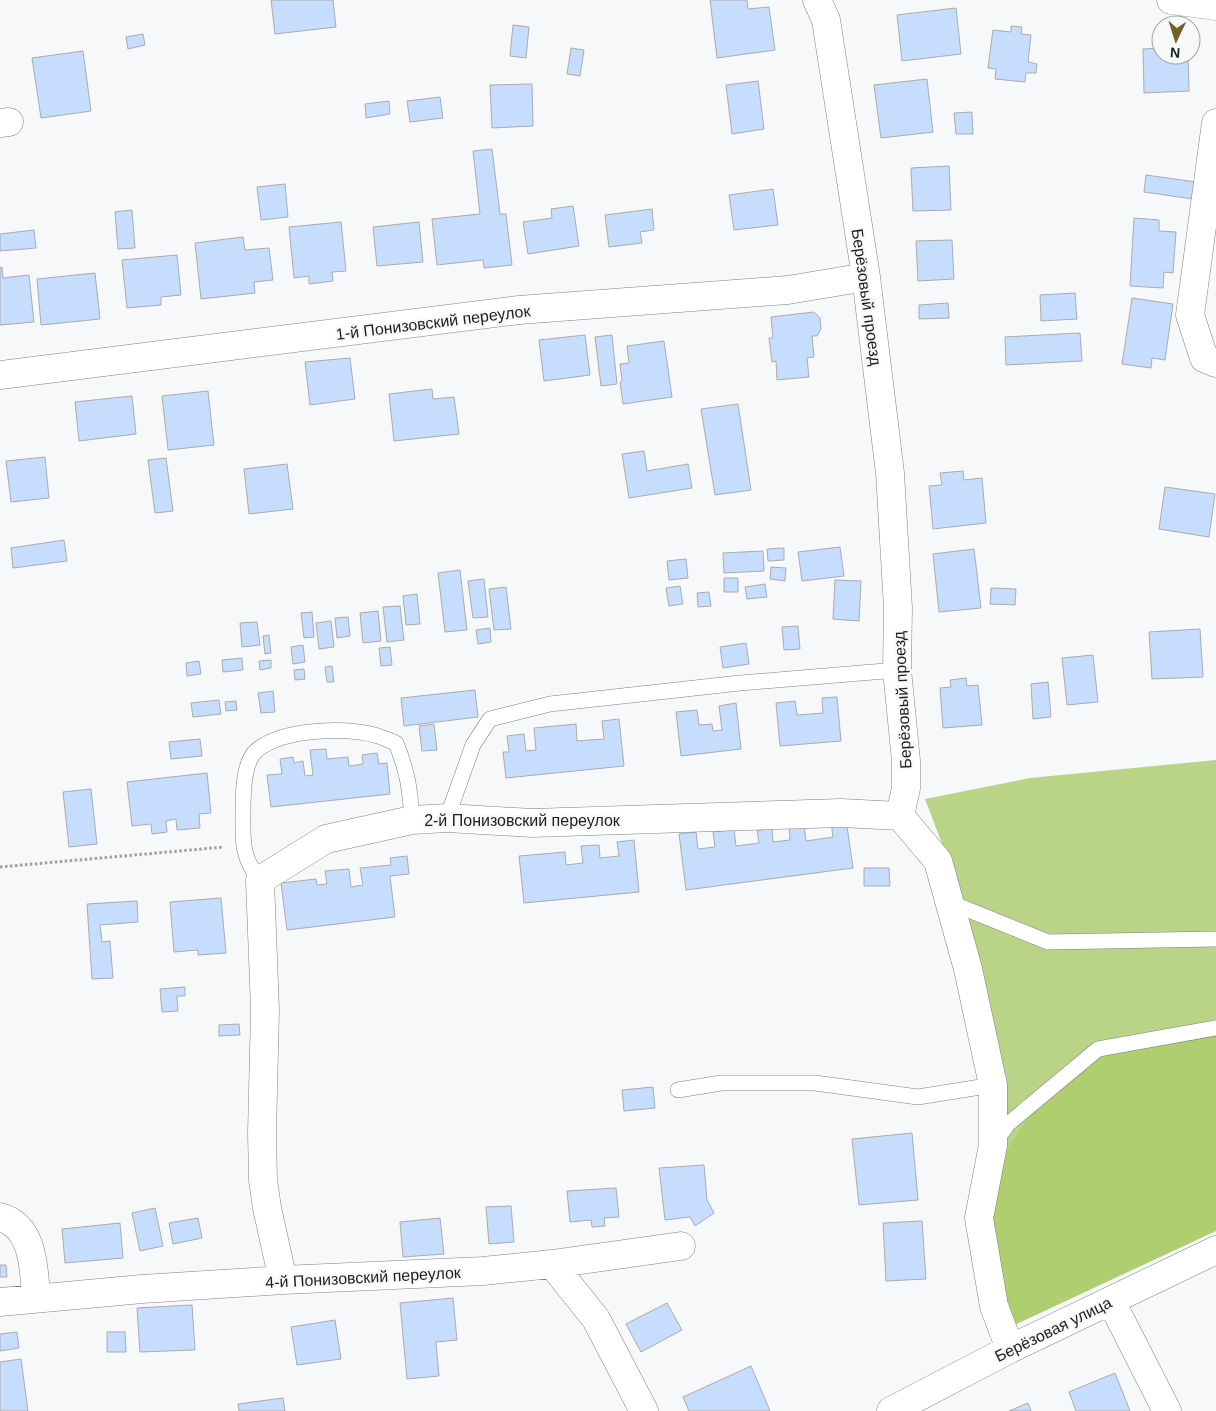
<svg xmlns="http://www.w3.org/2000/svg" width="1216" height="1411" viewBox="0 0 1216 1411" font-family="Arial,sans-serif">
<rect width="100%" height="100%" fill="#f7f8fa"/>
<path fill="#b9d486" d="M1216,760V1035L997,1164L962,896L925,799L1030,778Z"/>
<path fill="#afce6f" d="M1216,1035V1231L1012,1326L997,1306L991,1206L997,1164L1032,1112L1091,1060L1148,1044Z"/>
<path fill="#c7ddfe" stroke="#aaabad" d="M271,0H333L336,27L275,34Z
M710,0H747L748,9L769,7L775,50L717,58Z
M956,8L961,54L902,61L897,15Z
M513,25L529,27L526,58L510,56Z
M1011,26L1022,27L1021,34L1031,35L1028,62L1037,64L1036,73H1026L1025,82L995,79L996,69L988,68L993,30L1011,32Z
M143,34L145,45L128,49L126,37Z
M571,48L584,50L580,76L567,74Z
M1161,48V55H1188L1189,91L1144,93L1143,49Z
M83,51L91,111L41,118L32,58Z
M927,79L933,132L881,138L874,85Z
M758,81L764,129L732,134L726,85Z
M532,84L533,126L492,128L490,85Z
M440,97L443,118L410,122L407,101Z
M389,101L390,114L366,118L365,104Z
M972,112L973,134H956L954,113Z
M492,149L500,214H506L512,265L484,268L483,260L437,265L432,219L480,214L473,151Z
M949,166L951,210L913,211L911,168Z
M1146,175L1196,182L1193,199L1144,192Z
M285,184L288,217L261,220L257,187Z
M773,189L778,225L734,230L729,195Z
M573,206L579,246L528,254L523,222L552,218L551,209Z
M652,209L654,230L640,232L642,243L609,247L605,215Z
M132,210L135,248L118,249L115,212Z
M1134,218L1159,220V231L1176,232L1173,273L1164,272L1163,288L1130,286Z
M341,222L346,271L332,272L333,281L309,284V276L294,278L289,227Z
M419,222L423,262L377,266L373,227Z
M34,230L36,248L0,251V234Z
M243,237L245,250L269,248L273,280L254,282L255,293L201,299L195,243Z
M952,240L954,279L918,281L916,241Z
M177,255L181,295L161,297V305L127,308L122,260Z
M2,267L3,278L29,275L34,322L0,325V268Z
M95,273L100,319L41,325L37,279Z
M1075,293L1077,319L1041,321L1040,295Z
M1132,298L1173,304L1165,360L1152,358L1151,368L1122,364Z
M948,303L949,318L919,319V305Z
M814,312L820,318L821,329L817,336H812L814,357L807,358L809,377L777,380L776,361L772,362L769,338H773L771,317Z
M1080,333L1082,361L1006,365L1005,337Z
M585,335L590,375L544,381L539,340Z
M612,335L617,384L601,386L595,337Z
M664,341L672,397L623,404L620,382L622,381L620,364L629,363L627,346Z
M350,358L355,399L310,405L305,362Z
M432,389L433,399L454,397L459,434L394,441L389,394Z
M208,391L214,445L168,450L162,396Z
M132,396L136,434L79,441L75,402Z
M738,404L751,490L715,495L701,409Z
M644,451L647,471L688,464L692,488L629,498L622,454Z
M45,457L49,498L11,502L6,461Z
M166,458L173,511L155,513L148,460Z
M287,464L293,509L249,514L244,469Z
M963,471L964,480L982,478L986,523L933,529L929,486L942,485L940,473Z
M1165,487L1215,494L1209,537L1159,529Z
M64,540L67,561L13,568L11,548Z
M840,547L844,576L802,581L798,552Z
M784,548V560L768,561L767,549Z
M974,549L981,608L939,612L933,554Z
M763,551L764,571L724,573L723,553Z
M686,559L688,578L669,580L667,561Z
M771,567L786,568L785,581L770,579Z
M460,570L467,630L445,632L438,573Z
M724,578H738V592H724Z
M484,579L488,617L473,618L468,581Z
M835,580L861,581L859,621L833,619Z
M765,584L767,597L747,599L745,587Z
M680,586L683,604L669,606L666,588Z
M506,587L511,629L494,630L489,589Z
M991,588L1016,589L1015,605L990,604Z
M709,592L711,606L698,607L697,593Z
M417,594L420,624L406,625L403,596Z
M400,606L404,640L387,642L383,607Z
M378,611L381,641L363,643L360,613Z
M312,612L314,637L304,638L301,613Z
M348,617L350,636L337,638L335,618Z
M331,621L334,647L319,649L316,623Z
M257,622L260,645L242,647L240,623Z
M798,626L800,649L784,650L782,627Z
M490,628L491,642L478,644L476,630Z
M1200,629L1203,677L1152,679L1149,632Z
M269,635L271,653L265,654L263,636Z
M746,643L749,664L723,668L720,647Z
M303,645L305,662L293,664L291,647Z
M390,647L392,665L381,666L379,648Z
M1093,655L1098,702L1067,705L1062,658Z
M242,658L243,670L223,672L222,660Z
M271,660V668L260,670L259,661Z
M199,661L201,674L187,676L186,663Z
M332,666L334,682H327L325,667Z
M304,669L305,679L295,680L294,670Z
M966,678L967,686L978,685L982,725L943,728L940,688L951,687L950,680Z
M1048,682L1051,717L1033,719L1031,684Z
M475,690L478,717L404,726L401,698Z
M273,691L275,712L261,713L258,693Z
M837,697L841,741L780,746L776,703L795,701L797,715L823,713L822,698Z
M219,700L221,714L193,717L191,703Z
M236,701L237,710L226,711L225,702Z
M736,703L741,749L681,756L676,712L697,710L699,725L712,724L713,731L722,730L719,706Z
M619,719L624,766L506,778L503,752H509L507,736L524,734L526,751L536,750L534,728L576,724L577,741L604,739L602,721Z
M434,724L437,750L422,751L419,726Z
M200,739L202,756L171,759L169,742Z
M326,749L327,759L348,757L349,766L363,764L362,755L377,753L379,764L387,763L390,794L271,807L267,775L282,774L280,759L293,757L294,763L303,761L305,776L313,775L310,750Z
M207,773L211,813L199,814L200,828L177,830L176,819L166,821L167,832L152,834L151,824L132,826L127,782Z
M91,789L97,844L69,847L63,792Z
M846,819L853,868L686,890L679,834L696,832L698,849L715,847L713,832L734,829L736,846L759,843L757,831L772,828L773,842L790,840L789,826L804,824L806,841L833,837L831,821Z
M634,840L639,892L524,903L519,856L565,852L566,865L583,863L581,846L599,845L600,858L619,856L617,842Z
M407,856L409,874L390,876L395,917L287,930L281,883L316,879L317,885L327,884L325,871L349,869L351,887L363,885L360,868L391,865L390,858Z
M864,868H889L890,886H864Z
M221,898L226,953L198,955V950L174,952L170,902Z
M137,901L138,922L100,925L102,942L110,941L113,978L92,979L87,904Z
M185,987V996H177L178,1011L162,1012L160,989Z
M239,1024L240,1035L219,1036V1025Z
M653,1087L655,1108L624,1111L622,1090Z
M912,1133L918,1200L859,1205L852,1139Z
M704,1165L707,1200L714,1213L695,1226L690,1217L665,1220L659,1168Z
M616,1188L619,1217L604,1218L605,1226L592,1227L591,1220L570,1222L567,1191Z
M511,1206L514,1242L489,1244L486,1207Z
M155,1208L163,1246L140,1251L132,1213Z
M198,1218L202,1238L173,1244L169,1223Z
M440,1218L444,1254L403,1257L400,1222Z
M922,1221L926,1279L886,1281L883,1223Z
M120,1223L123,1258L65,1263L62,1229Z
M0,1265H6L7,1277H0Z
M453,1298L457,1340L436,1342L439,1376L407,1379L400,1303Z
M667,1303L682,1330L641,1352L626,1324Z
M192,1305L195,1350L140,1352L137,1308Z
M335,1320L341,1359L297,1365L291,1327Z
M17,1332L19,1348L0,1351V1334Z
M107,1332H125L126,1352H107Z
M21,1359L28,1411H0V1362Z
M751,1366L770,1411H689L683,1397Z
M1115,1373L1130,1411H1076L1069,1392Z
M283,1398L285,1411H239L238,1404Z
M1028,1403L1031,1411H1009Z"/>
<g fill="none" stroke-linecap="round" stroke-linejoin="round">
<defs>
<path id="service" d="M447,818L473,745L490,719L550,704L740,683L897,670
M260,880C241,856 243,842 243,813C243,795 243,763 256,751C282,728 347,727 378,736C384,738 390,741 396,743C408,773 410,789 412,820
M949,902L1048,942L1216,939
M678,1090L721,1083H815L918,1097L993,1085
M995,1142L1008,1124L1098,1049L1216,1028"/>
<path id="minor" d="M817,0L826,20L866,277L890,473L898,608L897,670L906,761V788L900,816L938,861L968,969L993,1085V1145L979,1218L994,1306L1010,1349
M1171,0L1216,6
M0,123L9,122
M1216,123L1190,315L1204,358L1216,363
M0,375L519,310L788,290L866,277
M0,1217C34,1226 34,1269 36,1297
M552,1264L681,1246
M283,1280L267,1208L263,1180L262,1133L265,1010L260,880L326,839L412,820L447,818L532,823L841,813L900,816
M1111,1301L1167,1411
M0,1302L142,1289L283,1280L483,1271L552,1264L596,1319L644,1411
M891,1411L1010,1349L1216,1250"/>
</defs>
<use href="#service" stroke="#7f8082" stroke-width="16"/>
<use href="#minor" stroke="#7f8082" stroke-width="29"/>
<path stroke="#9fa0a1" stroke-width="3" stroke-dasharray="2.5 2.5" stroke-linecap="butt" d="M0,867L224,847"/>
<use href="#service" stroke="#fff" stroke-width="15"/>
<use href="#minor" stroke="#fff" stroke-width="28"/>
</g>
<g text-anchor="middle" stroke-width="4.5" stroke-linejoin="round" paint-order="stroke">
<g font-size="16" fill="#1d1e1e" stroke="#f7f8fa">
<text transform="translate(867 297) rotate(82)" y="6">Берёзовый проезд</text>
<text transform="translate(433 322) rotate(-7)" y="6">1-й Понизовский переулок</text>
<text transform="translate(902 700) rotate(-93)" y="6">Берёзовый проезд</text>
<text x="522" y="826">2-й Понизовский переулок</text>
<text transform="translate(363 1277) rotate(-3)" y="6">4-й Понизовский переулок</text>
<text transform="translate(1053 1329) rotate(-26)" y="6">Берёзовая улица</text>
</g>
</g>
<g transform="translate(1176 40) rotate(184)"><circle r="24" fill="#f7f8fa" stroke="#a0a1a2"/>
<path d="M0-4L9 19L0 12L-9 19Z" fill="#755f2f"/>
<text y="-8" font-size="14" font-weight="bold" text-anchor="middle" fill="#1d1e1e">N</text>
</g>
</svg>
